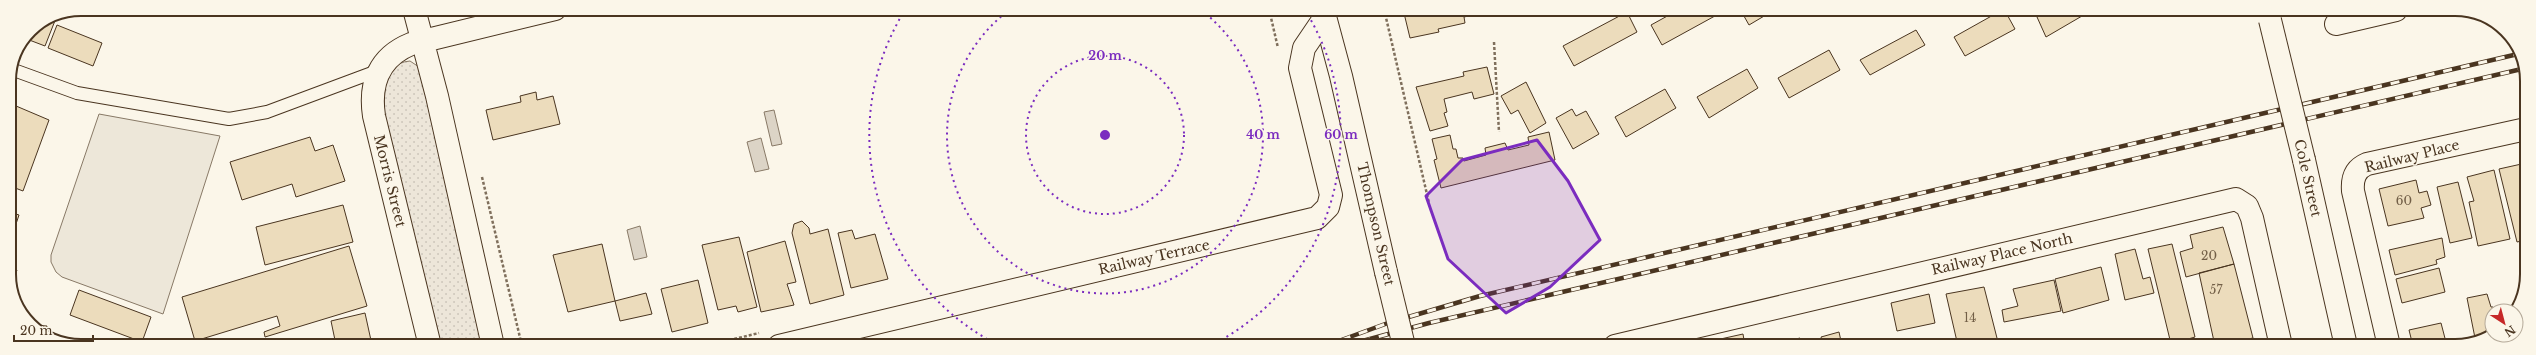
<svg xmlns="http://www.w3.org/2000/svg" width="2536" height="355" viewBox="0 0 2536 355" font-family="'Libre Baskerville',serif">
<defs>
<pattern id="grass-dots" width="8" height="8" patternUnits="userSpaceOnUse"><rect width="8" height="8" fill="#ede6d9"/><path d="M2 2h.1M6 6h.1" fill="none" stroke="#cdc6ba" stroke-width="1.8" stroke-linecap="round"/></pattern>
</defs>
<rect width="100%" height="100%" fill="#fbf6e9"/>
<path fill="url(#grass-dots)" stroke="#887966" d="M410,61L419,67L480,332L481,346H440L385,123C384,103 380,63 410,61Z"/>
<path fill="#ede7d9" stroke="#887966" d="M99,114L220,136L163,314L62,277L56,272L51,262V255Z"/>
<path fill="#dcd4c6" stroke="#887966" d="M774,110L782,144L772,146L764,112Z
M761,138L769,169L755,172L747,142Z
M640,226L647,257L634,260L627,230Z"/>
<path fill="#ecdcbc" stroke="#4a3520" d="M1403,9H1476L1477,14L1464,17L1465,23L1438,29L1439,32L1410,38Z
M1680,9H1724V11L1662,45L1651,25Z
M1740,9H1776L1749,25Z
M2004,9L2015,29L1965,56L1954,37Z
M2049,9H2094L2046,37L2037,17Z
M1627,12L1637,32L1574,66L1563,46Z
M58,13L45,46L24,38L30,30Z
M57,25L102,43L93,66L48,48Z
M1916,30L1925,45L1870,75L1860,60Z
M1829,50L1840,70L1789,98L1778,78Z
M1487,67L1494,94L1474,99L1472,92L1444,99L1447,112L1444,113L1448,126L1430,131L1416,87L1464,76L1463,72Z
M1747,69L1758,88L1709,118L1697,97Z
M1526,82L1546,123L1530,133L1518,110L1511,114L1501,96Z
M1665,89L1676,108L1626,137L1615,117Z
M536,92L537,100L553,96L560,124L493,140L486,110L521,102L520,96Z
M9,103L49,120L23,191L10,186Z
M1572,109L1576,116L1586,111L1599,134L1573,149L1556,118Z
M1549,132L1555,160L1441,188L1434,160L1437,159L1432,139L1450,135L1453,149H1456L1458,158H1463L1464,161L1486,155L1485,148L1505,143L1508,150L1529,145L1528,137Z
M310,137L315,151L333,145L345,181L296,197L292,184L242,200L230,162Z
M2526,163V240L2517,242L2499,169Z
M2494,170L2510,239L2478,246L2469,202L2474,201L2467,177Z
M2416,180L2419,193L2427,191L2431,205L2421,208L2424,218L2388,226L2379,189Z
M2458,182L2472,238L2450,243L2437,187Z
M343,205L353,242L265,265L256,227Z
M10,212L19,215L11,239Z
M802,221L809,228L810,234L828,229L844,295L810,304L792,233L794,224Z
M2223,227L2234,264L2186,277L2180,252L2193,248L2190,235Z
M852,230L855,239L875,234L888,279L851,288L838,233Z
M739,237L757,307L738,312L736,306L718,310L702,245Z
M2442,238L2445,257L2436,260L2437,264L2395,275L2389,250Z
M785,241L796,282L787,284L794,305L761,312L747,252Z
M602,244L615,301L568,312L553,255Z
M2172,244L2195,337L2171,344L2148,249Z
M349,246L367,306L265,337L264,332L280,326L277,316L195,341L182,297Z
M2135,249L2143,279L2150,277L2154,293L2125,300L2115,254Z
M2234,264L2253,338L2215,346L2199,273Z
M11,267L17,270L11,287Z
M2101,267L2109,300L2063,313L2055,279Z
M2439,268L2445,292L2402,303L2396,279Z
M698,280L708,323L672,332L661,289Z
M2054,280L2061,311L2004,322L2002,310L2018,306L2013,289Z
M1984,287L1999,346H1958L1946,294Z
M79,290L151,317L142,342L70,315Z
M646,293L652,314L620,321L615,301Z
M1929,294L1935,323L1897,331L1891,303Z
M2487,294L2491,307H2493L2495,311H2492V332L2475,338L2467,298Z
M365,313L372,345H336L331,321Z
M2441,323L2447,346H2413L2409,330Z
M32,325L47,326L46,334L33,328Z
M1839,332L1841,341L1848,339L1850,346H1818L1823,344L1821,337Z
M1743,334L1745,346H1718L1716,340Z
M1800,338L1802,346H1768Z"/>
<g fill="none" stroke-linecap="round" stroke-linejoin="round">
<defs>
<path id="service" d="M11,69L77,93L229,119L267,112L377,71"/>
<path id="minor" d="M414,9L437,96L493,346
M2336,24L2396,10
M2304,160L2346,346
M430,346L374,116C369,83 379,57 411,44L555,9
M779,346L1317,218L1328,207L1331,195L1300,68L1304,48L1325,17
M1615,346L2236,199L2247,206L2252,218L2281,346
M2389,346L2353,191C2352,179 2355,169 2367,164L2526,129"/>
<path id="tertiary" d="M1323,9L1341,76L1386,272"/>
</defs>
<use href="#service" stroke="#4a3520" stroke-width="14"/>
<use href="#minor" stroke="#4a3520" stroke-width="24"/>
<use href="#tertiary" stroke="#4a3520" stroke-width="24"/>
<path stroke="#7f6f5c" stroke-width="2.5" stroke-dasharray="3 2" stroke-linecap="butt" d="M1269,9L1278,48
M1384,9L1429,203
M1494,42L1499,132
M482,177L522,346
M705,346L759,333"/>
<use href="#service" stroke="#fbf6e9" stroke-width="12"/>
<use href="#minor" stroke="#fbf6e9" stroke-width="22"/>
<use href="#tertiary" stroke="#fbf6e9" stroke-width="22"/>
<defs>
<path id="rail" d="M1325,346L1388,323L1480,296L2518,54
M1344,346L1429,323L2526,68"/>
</defs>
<use href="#rail" stroke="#4a3520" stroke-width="4.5"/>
<use href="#rail" stroke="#fbf6e9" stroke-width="3" stroke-dasharray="9" stroke-linecap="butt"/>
<defs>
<path id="minor-bridge" d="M2270,20L2304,160"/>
<path id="tertiary-bridge" d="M1386,272L1404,346"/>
</defs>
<use href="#minor-bridge" stroke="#4a3520" stroke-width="24" stroke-linecap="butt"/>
<use href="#tertiary-bridge" stroke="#4a3520" stroke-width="24" stroke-linecap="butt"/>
<use href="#minor-bridge" stroke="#fbf6e9" stroke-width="22"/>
<use href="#tertiary-bridge" stroke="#fbf6e9" stroke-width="22"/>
</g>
<path fill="#7b2cbf" fill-opacity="0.2" stroke="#7b2cbf" stroke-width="3" stroke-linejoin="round" d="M1537,140L1568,181L1600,240L1550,287L1506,313L1448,259L1426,196L1462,160Z"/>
<g fill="none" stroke="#7b2cbf" stroke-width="2" stroke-dasharray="2 4">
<circle cx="1105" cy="135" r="79"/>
<path d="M1201 10A158 158 0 1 1 1009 10"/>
<path d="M998 345A236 236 0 0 1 905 10M1305 10A236 236 0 0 1 1212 345"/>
</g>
<g text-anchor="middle" stroke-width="3" stroke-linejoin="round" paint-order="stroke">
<g font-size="12" fill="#725f47">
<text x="2404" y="205">60</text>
<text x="2209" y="260">20</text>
<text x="2216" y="294">57</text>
<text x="1970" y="322">14</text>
</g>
<g font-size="14" fill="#4a3520" stroke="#fbf6e9">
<text transform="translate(2412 156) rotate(-14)" y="5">Railway Place</text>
<text transform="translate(2308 178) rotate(77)" y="5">Cole Street</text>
<text transform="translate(390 181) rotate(76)" y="5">Morris Street</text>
<text transform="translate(1376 224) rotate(77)" y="5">Thompson Street</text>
<text transform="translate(2002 254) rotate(-13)" y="5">Railway Place North</text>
<text transform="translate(1154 257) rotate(-13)" y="5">Railway Terrace</text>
</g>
</g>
<path d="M0 0H2536V355H0ZM81 16H2455A65 65 0 0 1 2520 81V274A65 65 0 0 1 2455 339H81A65 65 0 0 1 16 274V81A65 65 0 0 1 81 16Z" fill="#fbf6e9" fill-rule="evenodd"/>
<path fill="none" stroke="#4a3520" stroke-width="2" d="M81 16H2455A65 65 0 0 1 2520 81V274A65 65 0 0 1 2455 339H81A65 65 0 0 1 16 274V81A65 65 0 0 1 81 16Z"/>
<circle cx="1105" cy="135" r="6" fill="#7b2cbf" stroke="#fbf6e9" stroke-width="2"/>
<g font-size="12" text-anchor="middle" font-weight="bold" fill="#7b2cbf" stroke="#fbf6e9" stroke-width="3" stroke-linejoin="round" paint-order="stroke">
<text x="1105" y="60">20 m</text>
<text x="1263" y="139">40 m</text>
<text x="1341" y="139">60 m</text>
</g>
<g transform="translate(2504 323) rotate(144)"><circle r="19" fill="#fbf6e9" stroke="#b4a999"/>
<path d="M0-3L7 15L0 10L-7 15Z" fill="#c62828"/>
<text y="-6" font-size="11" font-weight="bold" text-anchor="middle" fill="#4a3520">N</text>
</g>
<path d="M14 335v6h79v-6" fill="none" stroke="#4a3520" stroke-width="2"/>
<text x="20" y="335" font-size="12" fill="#4a3520" stroke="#fbf6e9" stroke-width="3" paint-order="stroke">20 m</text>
</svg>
